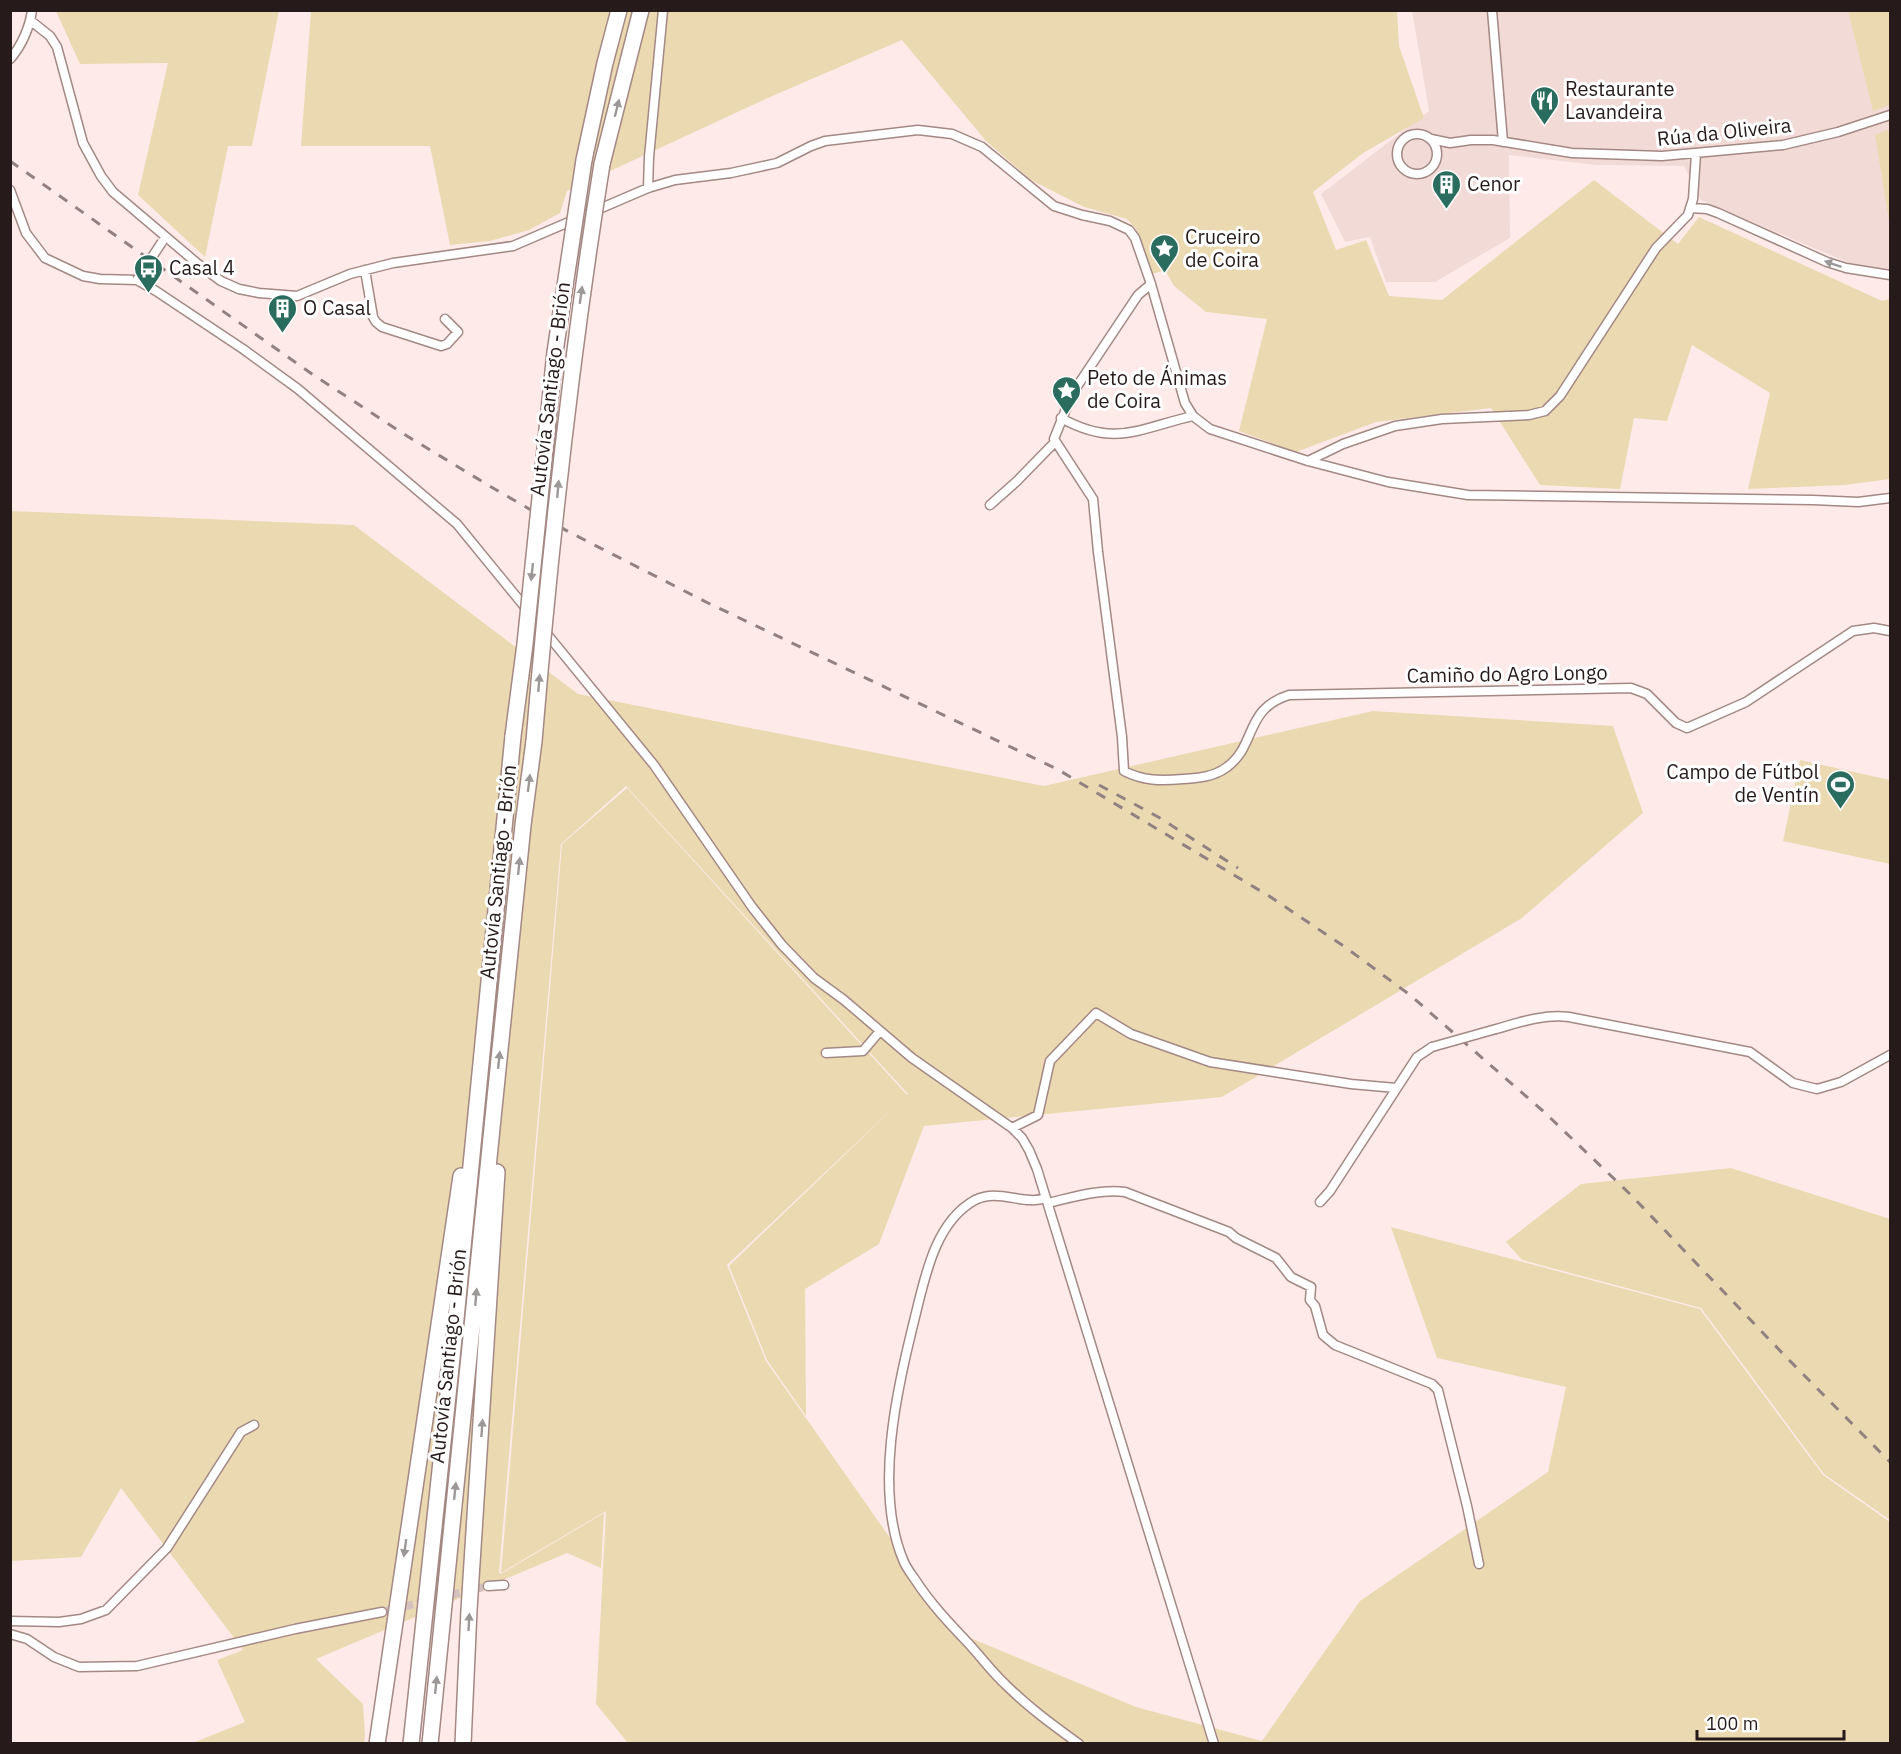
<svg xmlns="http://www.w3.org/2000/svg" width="1901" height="1754" viewBox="0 0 1901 1754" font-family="'IBM Plex Sans',sans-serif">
<rect width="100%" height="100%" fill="#feebe9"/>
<path fill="#f2dad7" d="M1412,11H1890V269L1856,266L1701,200L1684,166L1596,165L1509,155L1510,238L1435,282H1386L1370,237L1345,242L1321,194L1429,111Z"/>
<path fill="#ebd9b2" d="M56,11H279L252,146H228L205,257L138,195L168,63L80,64Z
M311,11H1397L1399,46L1424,118L1363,153L1313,192L1336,250L1366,240L1389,296L1442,300L1594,180L1678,244L1699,217L1882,301L1890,299V479L1845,485L1748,489L1770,393L1692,345L1667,421L1634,418L1620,489L1540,485L1491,408L1376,422L1296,452L1239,431L1267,319L1206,312L1174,286L1165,270L1152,274L1136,229L1127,219L1084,207L1031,180L986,141L902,40L770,97L567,191L560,213L529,230L490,241L450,245L430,146H301Z
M1848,11H1890V105L1873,111Z
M1890,129V227L1875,135Z
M11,511L354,525L578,694L1044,786L1373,711L1613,726L1643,813L1522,918L1222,1097L924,1126L879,1244L805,1289L806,1416L767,1360L729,1266L908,1094L626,786L561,844L499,1573L501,1574L604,1513L601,1568L567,1553L316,1659L363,1704L365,1736L364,1743L195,1744V1742L245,1722L217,1660L243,1650L121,1488L81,1557L11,1561Z
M1800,760L1890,780V864L1783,841Z
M627,788L907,1095L727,1265L766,1361L956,1632L1136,1707L1262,1741L1360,1601L1548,1472L1566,1387L1437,1358L1391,1227L1700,1309L1823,1475L1890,1522V1743H628L596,1704L606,1511L501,1573L562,844Z
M1731,1168L1890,1219V1520L1824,1474L1701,1308L1522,1260L1506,1242L1581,1184Z"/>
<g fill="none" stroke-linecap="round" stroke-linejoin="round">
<path stroke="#d3c1c0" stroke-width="8" stroke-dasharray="8 4" stroke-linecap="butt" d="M382,1612L488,1586"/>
<defs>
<path id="minor" d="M1492,10L1503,142
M31,21L50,36L57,47L83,143L101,176L113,192L198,264L221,281L239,289L259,293L297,296L350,274L393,263L513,246L648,188L675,180L731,173L777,163L811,146L825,141L918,130L952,134L982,147L1054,206L1082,215L1110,221L1129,230L1135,238L1151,284L1185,403L1193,416L1210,429L1308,461L1388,482L1468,495L1813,500L1858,502L1890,498
M10,59C21,47 30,27 32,10
M1397 154a20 20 0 1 1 40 0a20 20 0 1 1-40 0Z
M1431,139L1450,143L1471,140H1493L1572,153L1662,156L1783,145L1838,132L1890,115
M648,188L649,157L663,10
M10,190L26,233L45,258L83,276L100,279L137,280L156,291L243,349L298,389L457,524L654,765L752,907L782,945L814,978L844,1000L912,1058L1012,1128L1022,1138L1029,1150L1037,1169L1214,1744
M1691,208L1707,209L1718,213L1827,262L1846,268L1890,275
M365,270L373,317L376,322L382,327L441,346L447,344L458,332L445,319
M1151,284L1138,295L1072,394L1054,439L1093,499L1098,552L1122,737L1124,771C1143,781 1161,781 1183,779C1198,778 1214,777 1227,767C1257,745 1244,709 1289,695L1631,688L1647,694L1676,723L1687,728L1746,702L1853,631L1874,628L1890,631
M1061,418C1115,448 1140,428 1193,416
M1308,461L1343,444L1395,426L1442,419L1529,415L1545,411L1560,396L1656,248L1688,215L1693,199L1696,154
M990,505L1017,481L1055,442
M1496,1029C1521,1022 1543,1014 1569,1017L1750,1052L1793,1083L1817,1089L1841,1082L1890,1055
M826,1053L863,1051L880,1031
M1012,1128L1038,1115L1050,1061L1096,1013L1131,1034L1210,1062L1351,1084L1396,1088
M1046,1198C1023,1206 999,1188 975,1200C935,1222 925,1277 915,1317C897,1390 873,1491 904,1562C907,1569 912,1575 916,1581C931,1604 950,1624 969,1644C981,1657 992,1672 1005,1684C1028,1707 1053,1725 1079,1744
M1320,1202L1330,1191L1417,1057L1432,1047
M1048,1203C1074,1197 1098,1189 1125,1192L1229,1232L1236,1238L1276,1258L1291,1277L1311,1287L1310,1300L1315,1306L1323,1335L1335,1345L1432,1384L1438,1390L1467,1506L1479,1564
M488,1586L504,1585
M10,1621L59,1622L81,1619L106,1610L167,1548L241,1432L254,1425
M10,1634L27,1639L54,1657L79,1667L137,1666L295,1629L382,1612"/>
<path id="motorway" d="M584,160L605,63L619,10
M602,164L641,10
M377,1744L461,1176
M411,1744L455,1329L513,736
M430,1744L493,1118L523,825L534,741
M463,1744L469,1610L497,1172"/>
</defs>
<use href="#minor" stroke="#a38884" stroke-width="11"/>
<use href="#motorway" stroke="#a38884" stroke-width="18"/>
<use href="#minor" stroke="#fff" stroke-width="8"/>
<use href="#motorway" stroke="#fff" stroke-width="15"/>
<path stroke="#918281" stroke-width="3" stroke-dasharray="10 10" stroke-linecap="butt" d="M10,161L312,374L407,436L493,488L569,532L708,603L1057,769L1269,896L1345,947L1410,995L1543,1111L1630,1194L1788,1359L1890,1462
M1099,785L1160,818L1238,868"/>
<defs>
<path id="minor-bridge" d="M137,280L162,242
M1432,1047L1496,1029"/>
<path id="motorway-bridge" d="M513,736L525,644L555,352L584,160
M534,741C550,548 571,356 602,164"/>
</defs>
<use href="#minor-bridge" stroke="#a38884" stroke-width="11" stroke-linecap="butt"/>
<use href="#motorway-bridge" stroke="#a38884" stroke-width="18" stroke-linecap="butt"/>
<use href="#minor-bridge" stroke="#fff" stroke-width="8"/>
<use href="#motorway-bridge" stroke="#fff" stroke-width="15"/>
</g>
<defs><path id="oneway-solid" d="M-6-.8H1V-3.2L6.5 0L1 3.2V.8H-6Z" transform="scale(1.5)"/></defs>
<g fill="#9d9898">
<use href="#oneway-solid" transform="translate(617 108) rotate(-76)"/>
<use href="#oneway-solid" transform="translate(1833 264) rotate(-161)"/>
<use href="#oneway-solid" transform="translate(581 295) rotate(-82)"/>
<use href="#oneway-solid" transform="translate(558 489) rotate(-85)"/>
<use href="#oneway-solid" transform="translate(532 572) rotate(96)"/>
<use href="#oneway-solid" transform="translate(539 683) rotate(-85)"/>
<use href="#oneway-solid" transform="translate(529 783) rotate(-83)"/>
<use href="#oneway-solid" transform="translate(519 866) rotate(-84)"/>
<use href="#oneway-solid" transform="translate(499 1060) rotate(-84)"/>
<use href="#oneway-solid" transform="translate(476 1297) rotate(-85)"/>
<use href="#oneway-solid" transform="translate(482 1428) rotate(-86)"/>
<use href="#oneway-solid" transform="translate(455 1491) rotate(-84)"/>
<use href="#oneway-solid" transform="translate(405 1548) rotate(98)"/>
<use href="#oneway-solid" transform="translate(469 1622) rotate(-87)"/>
<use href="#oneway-solid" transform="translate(436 1685) rotate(-84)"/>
</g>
<defs>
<symbol id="restaurant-pin" viewBox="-11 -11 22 30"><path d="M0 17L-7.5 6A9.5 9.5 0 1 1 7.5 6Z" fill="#2a6d5e" stroke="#fff"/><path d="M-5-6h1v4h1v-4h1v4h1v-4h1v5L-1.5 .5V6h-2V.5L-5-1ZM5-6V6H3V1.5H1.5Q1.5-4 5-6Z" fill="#fff"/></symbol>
<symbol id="building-pin" viewBox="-11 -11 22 30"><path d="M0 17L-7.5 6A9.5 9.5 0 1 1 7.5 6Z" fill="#2a6d5e" stroke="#fff"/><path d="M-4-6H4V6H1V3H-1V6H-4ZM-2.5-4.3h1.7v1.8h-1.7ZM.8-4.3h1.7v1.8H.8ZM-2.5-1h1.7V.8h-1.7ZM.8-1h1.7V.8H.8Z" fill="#fff"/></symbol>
<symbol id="sight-pin" viewBox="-11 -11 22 30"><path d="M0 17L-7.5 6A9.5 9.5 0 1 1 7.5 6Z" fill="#2a6d5e" stroke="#fff"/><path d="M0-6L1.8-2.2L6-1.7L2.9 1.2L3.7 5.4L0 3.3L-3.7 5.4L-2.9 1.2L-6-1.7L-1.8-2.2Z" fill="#fff"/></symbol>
<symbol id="bus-pin" viewBox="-11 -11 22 30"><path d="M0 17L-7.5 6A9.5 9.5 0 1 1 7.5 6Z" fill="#2a6d5e" stroke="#fff"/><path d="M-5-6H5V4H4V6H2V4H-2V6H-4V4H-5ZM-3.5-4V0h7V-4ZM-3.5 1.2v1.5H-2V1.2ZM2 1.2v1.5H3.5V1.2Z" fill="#fff"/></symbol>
<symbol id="stadium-pin" viewBox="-11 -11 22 30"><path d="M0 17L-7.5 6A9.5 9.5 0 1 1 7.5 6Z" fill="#2a6d5e" stroke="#fff"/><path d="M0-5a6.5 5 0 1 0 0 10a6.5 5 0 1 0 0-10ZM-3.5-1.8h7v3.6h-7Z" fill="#fff"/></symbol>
</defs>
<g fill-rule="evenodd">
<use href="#restaurant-pin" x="1528" y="84" width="33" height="45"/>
<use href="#building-pin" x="1430" y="168" width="33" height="45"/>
<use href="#sight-pin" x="1148" y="232" width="33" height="45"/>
<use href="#bus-pin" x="132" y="252" width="33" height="45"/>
<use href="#building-pin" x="266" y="292" width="33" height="45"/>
<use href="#sight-pin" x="1050" y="374" width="33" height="45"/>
<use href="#stadium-pin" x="1824" y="768" width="33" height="45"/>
</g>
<g text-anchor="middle" stroke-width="6" stroke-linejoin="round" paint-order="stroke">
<g font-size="20" fill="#261b1a" stroke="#fff" text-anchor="start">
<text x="1565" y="96">Restaurante<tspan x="1565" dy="23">Lavandeira</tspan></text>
<text x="1467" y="191">Cenor</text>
<text x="1185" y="244">Cruceiro<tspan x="1185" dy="23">de Coira</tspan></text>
<text x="169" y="275">Casal 4</text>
<text x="303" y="315">O Casal</text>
<text x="1087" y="385">Peto de Ánimas<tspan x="1087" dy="23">de Coira</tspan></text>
<text x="1819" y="779" text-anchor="end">Campo de Fútbol<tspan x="1819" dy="23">de Ventín</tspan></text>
</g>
<g font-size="20" fill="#261b1a" stroke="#fff">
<text transform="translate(1724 132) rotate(-6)" y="7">Rúa da Oliveira</text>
<text transform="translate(550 389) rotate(-83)" y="7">Autovía Santiago - Brión</text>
<text transform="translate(1507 674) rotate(-1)" y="7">Camiño do Agro Longo</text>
<text transform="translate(498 872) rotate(-84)" y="7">Autovía Santiago - Brión</text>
<text transform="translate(448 1356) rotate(-84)" y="7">Autovía Santiago - Brión</text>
</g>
</g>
<rect width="1901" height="1754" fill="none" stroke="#261b1a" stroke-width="24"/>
<path d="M1697 1730v9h147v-9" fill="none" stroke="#261b1a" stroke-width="3"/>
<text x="1706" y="1730" font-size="18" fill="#261b1a" stroke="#ffffff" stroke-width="4.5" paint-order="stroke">100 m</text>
</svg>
